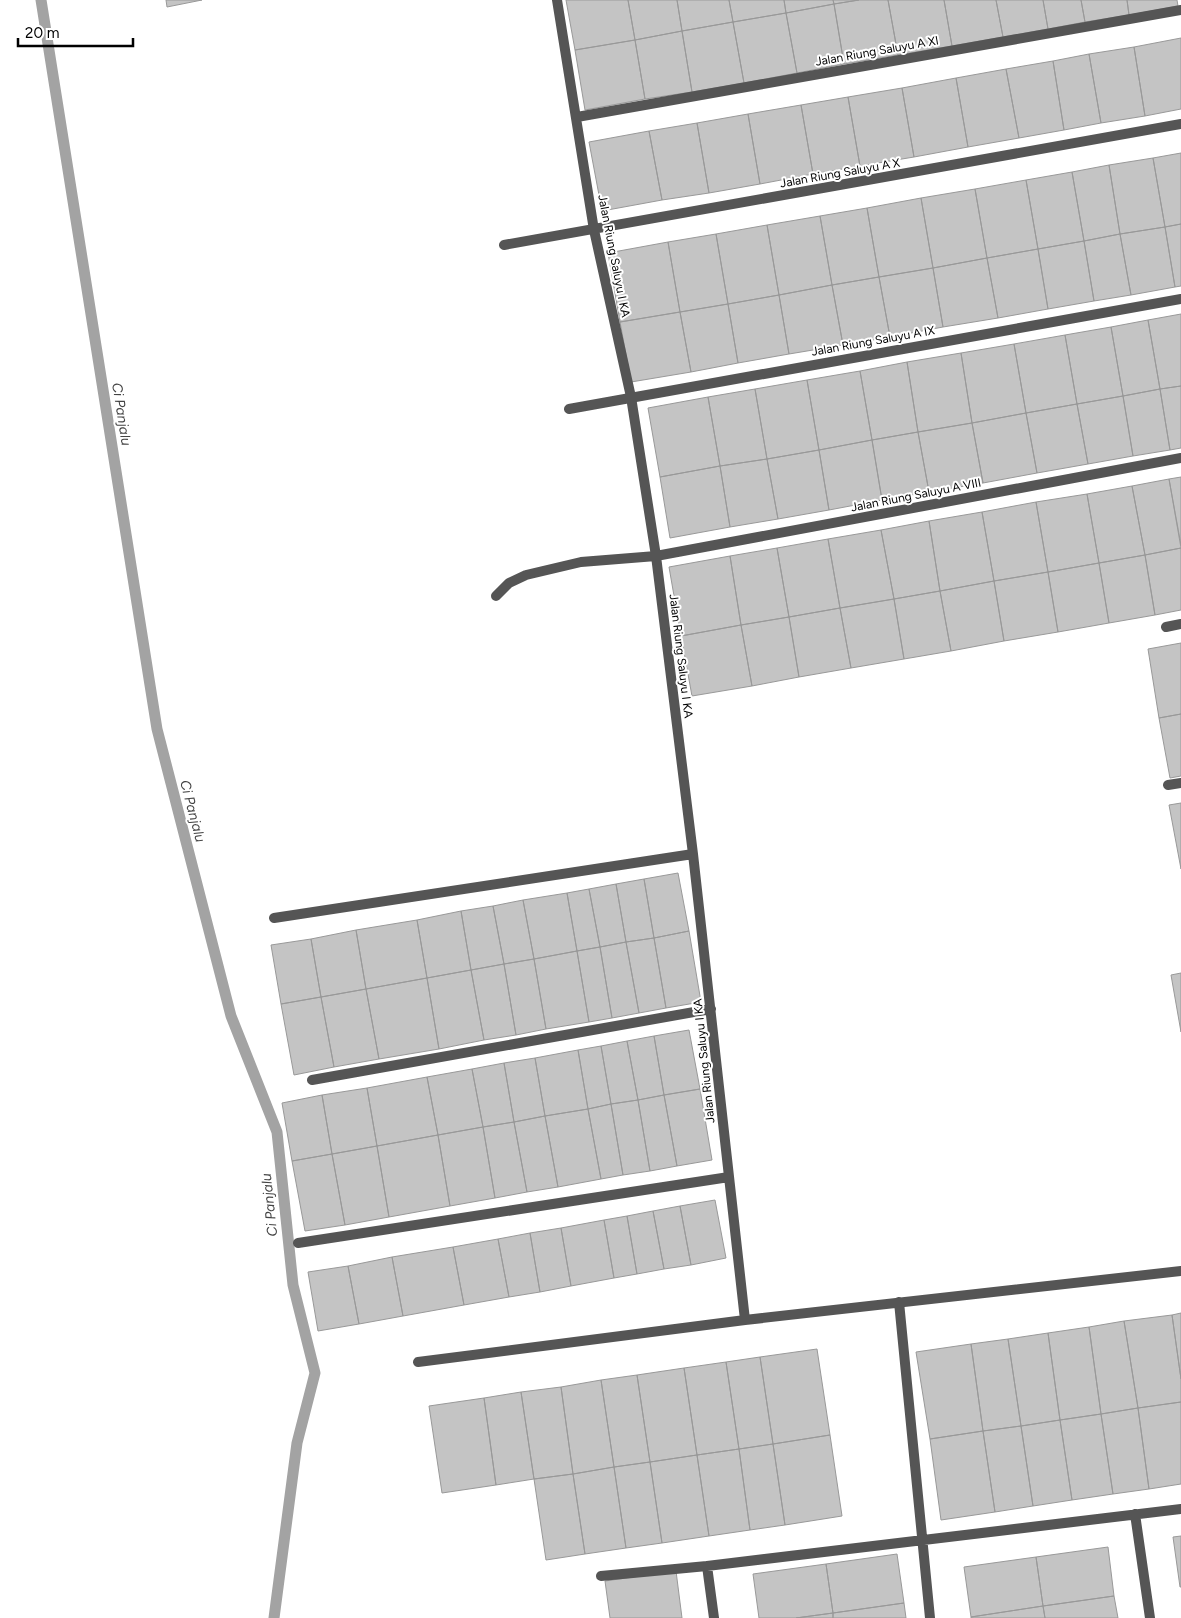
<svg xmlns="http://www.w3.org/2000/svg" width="1181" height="1618" viewBox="0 0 1181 1618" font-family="Figtree,sans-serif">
<rect width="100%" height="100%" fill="#fff"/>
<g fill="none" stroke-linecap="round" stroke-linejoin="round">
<path stroke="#a3a3a3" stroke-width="11" d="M41,0L157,729L231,1016L277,1132L293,1285L315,1373L297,1443L274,1618"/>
</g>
<path fill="#c4c4c4" stroke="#999" d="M166,0H202L167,7Z
M566,0H628L635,40L575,50Z
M628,0H677L682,31L635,40Z
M677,0H729L733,22L682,31Z
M729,0H784L786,13L733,22Z
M784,0H833L834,4L786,13Z
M833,0H859L834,4Z
M859,0H888L898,55L844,64L834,4Z
M888,0H944L952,46L898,55Z
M944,0H996L1003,37L952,46Z
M996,0H1043L1048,29L1003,37Z
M1043,0H1081L1085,22L1048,29Z
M1081,0H1127L1129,15L1085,22Z
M1127,0H1177L1178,6L1129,15Z
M834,4L844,64L797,73L786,13Z
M786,13L797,73L744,83L733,22Z
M733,22L744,83L692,92L682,31Z
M682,31L692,92L645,99L635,40Z
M1181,38V109L1145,116L1134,47Z
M635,40L645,99L585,110L575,50Z
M1134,47L1145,116L1101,123L1089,54Z
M1089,54L1101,123L1064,130L1053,61Z
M1053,61L1064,130L1019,138L1006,69Z
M1006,69L1019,138L968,147L956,78Z
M956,78L968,147L914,157L902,88Z
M902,88L914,157L860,166L848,97Z
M848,97L860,166L813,174L801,105Z
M801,105L813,174L760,184L748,114Z
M748,114L760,184L709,193L697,123Z
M697,123L709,193L662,200L649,131Z
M649,131L662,200L602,211L589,142Z
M1181,153V224L1165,227L1153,158Z
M1153,158L1165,227L1120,234L1109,165Z
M1109,165L1120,234L1084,241L1072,172Z
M1072,172L1084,241L1038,249L1026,180Z
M1026,180L1038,249L987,258L975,189Z
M975,189L987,258L933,268L921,198Z
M921,198L933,268L879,277L867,208Z
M867,208L879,277L832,285L820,216Z
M820,216L832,285L779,295L767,225Z
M1181,224V286L1175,287L1165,227Z
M767,225L779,295L728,304L716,234Z
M1165,227L1175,287L1131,295L1120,234Z
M716,234L728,304L680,312L668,242Z
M1120,234L1131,295L1094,301L1084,241Z
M1084,241L1094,301L1048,309L1038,249Z
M668,242L680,312L620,322L608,253Z
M1038,249L1048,309L998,318L987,258Z
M987,258L998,318L943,327L933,268Z
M933,268L943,327L890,337L879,277Z
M879,277L890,337L843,345L832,285Z
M832,285L843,345L789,354L779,295Z
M779,295L789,354L738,363L728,304Z
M728,304L738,363L691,372L680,312Z
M680,312L691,372L631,382L620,322Z
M1181,314V386L1160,389L1148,320Z
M1148,320L1160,389L1123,396L1111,327Z
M1111,327L1123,396L1077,404L1065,335Z
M1065,335L1077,404L1026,413L1014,344Z
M1014,344L1026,413L972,423L961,353Z
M961,353L972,423L918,432L907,362Z
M907,362L918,432L872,440L860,371Z
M860,371L872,440L819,450L807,380Z
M807,380L819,450L767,459L755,389Z
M1181,386V448L1170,450L1160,389Z
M755,389L767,459L720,466L708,397Z
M1160,389L1170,450L1133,456L1123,396Z
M1123,396L1133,456L1088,464L1077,404Z
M708,397L720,466L660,477L648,408Z
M1077,404L1088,464L1037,473L1026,413Z
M1026,413L1037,473L983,483L972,423Z
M972,423L983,483L929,492L918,432Z
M918,432L929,492L882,500L872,440Z
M872,440L882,500L829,510L819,450Z
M819,450L829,510L778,519L767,459Z
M767,459L778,519L730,527L720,466Z
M720,466L730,527L670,538L660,477Z
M1181,477V545L1169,479Z
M1169,479L1181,548L1145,555L1132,486Z
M1132,486L1145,555L1099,563L1087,494Z
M1087,494L1099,563L1048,572L1036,502Z
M1036,502L1048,572L994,581L982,512Z
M982,512L994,581L940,591L929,521Z
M929,521L940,591L894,599L881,530Z
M881,530L894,599L840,608L828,539Z
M828,539L840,608L789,617L777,548Z
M777,548L789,617L741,625L730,556Z
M1181,548V610L1155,615L1145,555Z
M1145,555L1155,615L1109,623L1099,563Z
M730,556L741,625L681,636L669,567Z
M1099,563L1109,623L1058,632L1048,572Z
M1048,572L1058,632L1004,641L994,581Z
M994,581L1004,641L951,651L940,591Z
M940,591L951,651L904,659L894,599Z
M894,599L904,659L851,668L840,608Z
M840,608L851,668L799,677L789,617Z
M789,617L799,677L752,686L741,625Z
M741,625L752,686L692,696L681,636Z
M1181,643V714L1159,718L1148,649Z
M1181,714V776L1170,778L1159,718Z
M1181,803V869L1169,805Z
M678,873L689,931L654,938L644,879Z
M644,879L654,938L626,942L616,884Z
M616,884L626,942L600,947L589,889Z
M589,889L600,947L577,951L567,893Z
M567,893L577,951L534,959L523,900Z
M523,900L534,959L504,964L493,906Z
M493,906L504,964L471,970L461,911Z
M461,911L471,970L427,978L417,920Z
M417,920L427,978L366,989L356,930Z
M356,930L366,989L321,997L311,939Z
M689,931L701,1002L666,1008L654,938Z
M654,938L666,1008L639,1013L626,942Z
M311,939L321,997L281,1004L271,945Z
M626,942L639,1013L612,1018L600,947Z
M600,947L612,1018L589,1022L577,951Z
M577,951L589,1022L546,1029L534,959Z
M534,959L546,1029L516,1035L504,964Z
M504,964L516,1035L484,1040L471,970Z
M471,970L484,1040L439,1049L427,978Z
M1181,973V1032L1171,975Z
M427,978L439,1049L379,1059L366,989Z
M366,989L379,1059L334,1067L321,997Z
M321,997L334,1067L294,1075L281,1004Z
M689,1030L700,1089L664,1095L654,1036Z
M654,1036L664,1095L638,1100L627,1041Z
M627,1041L638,1100L611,1104L601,1046Z
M601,1046L611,1104L588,1109L578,1050Z
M578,1050L588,1109L545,1116L535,1058Z
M535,1058L545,1116L514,1122L504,1063Z
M504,1063L514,1122L483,1127L472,1069Z
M472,1069L483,1127L438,1135L427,1077Z
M427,1077L438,1135L377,1146L367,1088Z
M367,1088L377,1146L332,1154L322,1095Z
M700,1089L712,1160L677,1166L664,1095Z
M322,1095L332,1154L292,1161L282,1103Z
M664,1095L677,1166L650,1171L638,1100Z
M638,1100L650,1171L623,1175L611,1104Z
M611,1104L623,1175L601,1179L588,1109Z
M588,1109L601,1179L558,1187L545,1116Z
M545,1116L558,1187L527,1192L514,1122Z
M514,1122L527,1192L495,1198L483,1127Z
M483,1127L495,1198L450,1206L438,1135Z
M438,1135L450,1206L389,1217L377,1146Z
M377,1146L389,1217L345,1225L332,1154Z
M332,1154L345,1225L305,1231L292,1161Z
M715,1200L726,1258L691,1265L680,1206Z
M680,1206L691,1265L664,1269L653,1211Z
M653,1211L664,1269L637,1274L627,1216Z
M627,1216L637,1274L614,1278L604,1220Z
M604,1220L614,1278L571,1286L561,1228Z
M561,1228L571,1286L540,1292L530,1233Z
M530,1233L540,1292L509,1297L498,1239Z
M498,1239L509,1297L464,1305L453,1247Z
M453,1247L464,1305L403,1316L392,1257Z
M392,1257L403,1316L359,1324L348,1266Z
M348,1266L359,1324L318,1331L308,1272Z
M1181,1313V1379L1172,1315Z
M1172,1315L1181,1379V1402L1138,1408L1124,1321Z
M1124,1321L1138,1408L1101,1414L1089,1327Z
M1089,1327L1101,1414L1060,1420L1048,1333Z
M1048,1333L1060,1420L1021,1426L1008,1339Z
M1008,1339L1021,1426L983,1431L971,1344Z
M971,1344L983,1431L930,1439L916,1352Z
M817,1349L830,1435L773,1444L760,1357Z
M760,1357L773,1444L739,1449L726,1362Z
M726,1362L739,1449L697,1455L684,1368Z
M684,1368L697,1455L650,1462L637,1375Z
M637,1375L650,1462L614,1467L601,1380Z
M601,1380L614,1467L573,1474L561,1387Z
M561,1387L573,1474L534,1479L521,1392Z
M521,1392L534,1479L496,1485L484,1398Z
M484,1398L496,1485L442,1493L429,1406Z
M1181,1402V1484L1149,1489L1138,1408Z
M1138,1408L1149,1489L1113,1494L1101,1414Z
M1101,1414L1113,1494L1072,1500L1060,1420Z
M1060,1420L1072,1500L1033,1506L1021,1426Z
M1021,1426L1033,1506L995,1512L983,1431Z
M983,1431L995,1512L941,1520L930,1439Z
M830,1435L842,1516L785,1525L773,1444Z
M773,1444L785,1525L750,1530L739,1449Z
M739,1449L750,1530L709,1536L697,1455Z
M697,1455L709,1536L662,1543L650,1462Z
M650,1462L662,1543L626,1548L614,1467Z
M614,1467L626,1548L585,1554L573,1474Z
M573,1474L585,1554L546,1560L534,1479Z
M1181,1536V1587H1180L1173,1537Z
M1108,1547L1114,1596L1043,1606L1036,1557Z
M897,1554L904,1603L833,1613L826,1564Z
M1036,1557L1043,1606L971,1617L964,1567Z
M826,1564L833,1613L796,1618H759L753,1574Z
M676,1571L682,1618H610L605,1581Z
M1114,1596L1118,1618H1045L1043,1606Z
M904,1603L906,1618H833V1613Z
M1043,1606L1045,1618H971V1617Z
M833,1613V1618H796Z"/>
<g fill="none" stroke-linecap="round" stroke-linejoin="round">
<path stroke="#555" stroke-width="10" d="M557,0L594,230L631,397L656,556L693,854L745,1320
M577,117L1181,10
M504,245L1181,124
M569,409L1181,299
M496,596L509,583L526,575L581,562L656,556L1181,458
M1166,627L1181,624
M1168,785L1181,783
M274,918L693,854
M312,1080L711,1009
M298,1243L729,1177
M899,1302L930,1618
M418,1362L745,1320L1181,1271
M1135,1514L1150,1618
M707,1566L714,1618
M601,1576L707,1566L1181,1509"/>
</g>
<g text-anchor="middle" stroke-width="4" stroke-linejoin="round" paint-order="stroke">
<g font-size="12" fill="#000" stroke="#fff">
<text transform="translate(877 51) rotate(-10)" y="4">Jalan Riung Saluyu A XI</text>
<text transform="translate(840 173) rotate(-10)" y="4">Jalan Riung Saluyu A X</text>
<text transform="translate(614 256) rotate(79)" y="4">Jalan Riung Saluyu I KA</text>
<text transform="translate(873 341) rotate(-10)" y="4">Jalan Riung Saluyu A IX</text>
<text transform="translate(916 495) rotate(-11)" y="4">Jalan Riung Saluyu A VIII</text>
<text transform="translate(681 656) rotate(83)" y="4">Jalan Riung Saluyu I KA</text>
<text transform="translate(704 1061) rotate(-96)" y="4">Jalan Riung Saluyu I KA</text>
</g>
<g font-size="14" font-style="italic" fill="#444" stroke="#fff">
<text transform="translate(122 414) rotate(81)" y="5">Ci Panjalu</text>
<text transform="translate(193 811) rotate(75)" y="5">Ci Panjalu</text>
<text transform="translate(269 1205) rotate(-96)" y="5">Ci Panjalu</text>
</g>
</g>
<path d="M18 38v8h115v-8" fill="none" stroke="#000000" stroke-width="2.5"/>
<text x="25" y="38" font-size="15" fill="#000000" stroke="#ffffff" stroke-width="4" paint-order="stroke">20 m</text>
</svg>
